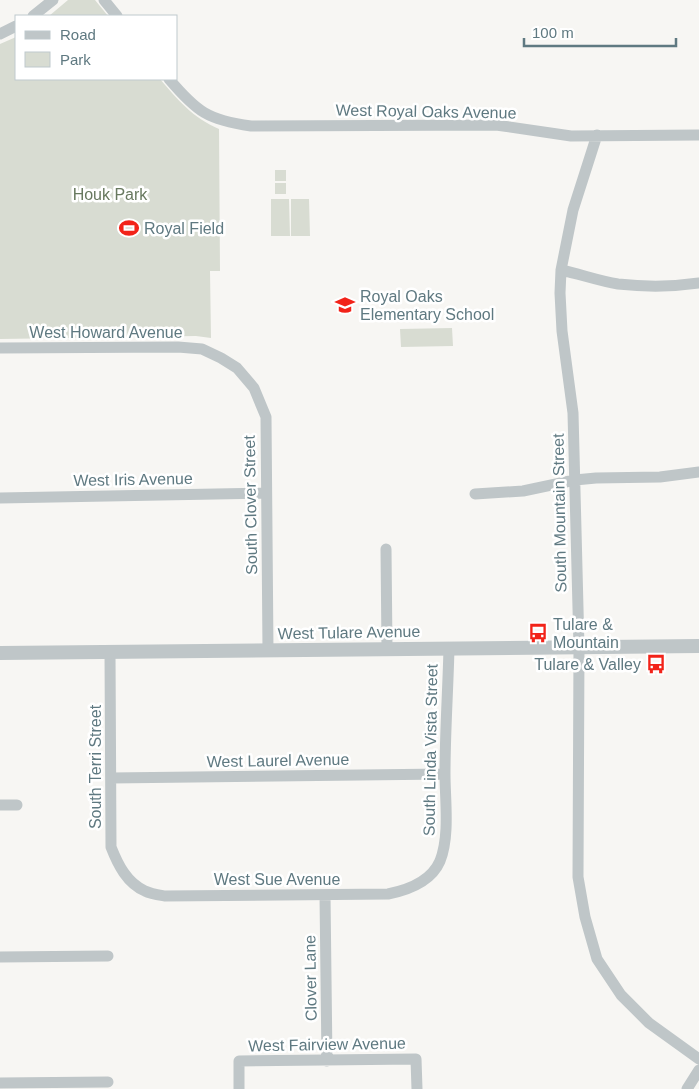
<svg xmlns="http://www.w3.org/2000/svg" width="699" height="1089" viewBox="0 0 699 1089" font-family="Helvetica,sans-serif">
<rect width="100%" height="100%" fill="#f7f6f3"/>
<path fill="#d8dcd2" d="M68,0H95L108,16H49Z
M16,37V79H160C178,100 193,118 219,129L220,271H210L211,338L196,336L0,339V44Z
M275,170H286V181H275Z
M286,183V194H275V183Z
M271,199H289L290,236H271Z
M291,199H309L310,236H291Z
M452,328L453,346L401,347L400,329Z"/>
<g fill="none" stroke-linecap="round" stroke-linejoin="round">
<path stroke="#bfc6c8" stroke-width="11" d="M104,0L117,16
M33,16L53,0
M0,34L16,26
M169,79C197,112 208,120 251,126L496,125L571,136L699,135
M597,135L573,210L561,270L560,293L562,331L573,413L579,647L578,877L585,917L597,959L621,995L649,1023L699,1059
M561,270C580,274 599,281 618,284C645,287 672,287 699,283
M0,348L178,347L202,349L221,358L237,368L254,388L266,417L268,650
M475,494L523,491L575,480L596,478L660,477L699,472
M0,498L266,493
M386,549L387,649
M110,652L111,847C118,865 127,883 145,891C151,894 159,895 165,896L388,894C408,890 431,882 440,861C450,836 445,800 445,774C445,732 448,690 449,648
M111,778L445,774
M0,805H17
M325,895L327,1061
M0,957L108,956
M0,1083L108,1082
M239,1089V1061L416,1059L417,1089
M687,1089L699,1070"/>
<path stroke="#bfc6c8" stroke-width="14" d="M0,653L699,646"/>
</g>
<defs>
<symbol id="stadium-bare" viewBox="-9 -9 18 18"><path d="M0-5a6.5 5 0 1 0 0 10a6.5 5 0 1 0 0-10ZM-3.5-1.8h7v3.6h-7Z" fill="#f22319" stroke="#fff" stroke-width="2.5" paint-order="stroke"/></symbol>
<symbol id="school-bare" viewBox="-9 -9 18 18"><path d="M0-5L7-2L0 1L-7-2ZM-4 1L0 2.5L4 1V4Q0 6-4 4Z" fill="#f22319" stroke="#fff" stroke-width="2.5" paint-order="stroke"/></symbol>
<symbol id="bus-bare" viewBox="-9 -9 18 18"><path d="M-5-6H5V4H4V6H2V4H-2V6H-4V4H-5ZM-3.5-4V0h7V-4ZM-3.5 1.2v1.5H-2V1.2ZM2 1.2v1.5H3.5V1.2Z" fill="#f22319" stroke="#fff" stroke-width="2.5" paint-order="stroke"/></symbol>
</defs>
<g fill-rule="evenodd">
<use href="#stadium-bare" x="115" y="214" width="28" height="28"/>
<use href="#school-bare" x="331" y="291" width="28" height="28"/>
<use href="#bus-bare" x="524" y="619" width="28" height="28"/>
<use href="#bus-bare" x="642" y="650" width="28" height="28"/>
</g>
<g text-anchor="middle" stroke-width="5" stroke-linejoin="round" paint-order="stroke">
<g font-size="16" fill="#5f7981" stroke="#fff">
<text transform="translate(426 111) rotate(1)" y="6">West Royal Oaks Avenue</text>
<text x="106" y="338">West Howard Avenue</text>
<text transform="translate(133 479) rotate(-1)" y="6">West Iris Avenue</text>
<text transform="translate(250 505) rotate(-91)" y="6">South Clover Street</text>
<text transform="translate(559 513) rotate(-91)" y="6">South Mountain Street</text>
<text transform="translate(349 632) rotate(-1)" y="6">West Tulare Avenue</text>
<text transform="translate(430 750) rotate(-89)" y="6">South Linda Vista Street</text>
<text transform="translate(278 760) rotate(-1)" y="6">West Laurel Avenue</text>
<text transform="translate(95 767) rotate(-90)" y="6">South Terri Street</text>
<text x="277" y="885">West Sue Avenue</text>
<text transform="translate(310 978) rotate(-91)" y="6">Clover Lane</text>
<text transform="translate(327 1044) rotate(-1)" y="6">West Fairview Avenue</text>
</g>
<g font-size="16" fill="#68795f" stroke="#fff">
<text x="110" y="200">Houk Park</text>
</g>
<g font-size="16" fill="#5f7981" stroke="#fff" text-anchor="start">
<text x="144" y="234">Royal Field</text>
<text x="360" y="302">Royal Oaks<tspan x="360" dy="18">Elementary School</tspan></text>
<text x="553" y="630">Tulare &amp;<tspan x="553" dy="18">Mountain</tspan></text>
<text x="641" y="670" text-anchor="end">Tulare &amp; Valley</text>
</g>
</g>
<rect x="15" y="15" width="162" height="65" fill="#ffffff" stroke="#bfc9cd"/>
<rect x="25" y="31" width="25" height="8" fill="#bfc6c8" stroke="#bfc9cd"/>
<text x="60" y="40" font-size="15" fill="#5f7981">Road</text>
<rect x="25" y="52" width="25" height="15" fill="#d8dcd2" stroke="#bfc9cd"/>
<text x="60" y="65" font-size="15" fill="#5f7981">Park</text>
<path d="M524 38v8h152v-8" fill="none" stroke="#5f7981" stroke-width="2.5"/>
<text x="532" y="38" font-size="15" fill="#5f7981" stroke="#ffffff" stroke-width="4" paint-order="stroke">100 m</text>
</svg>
